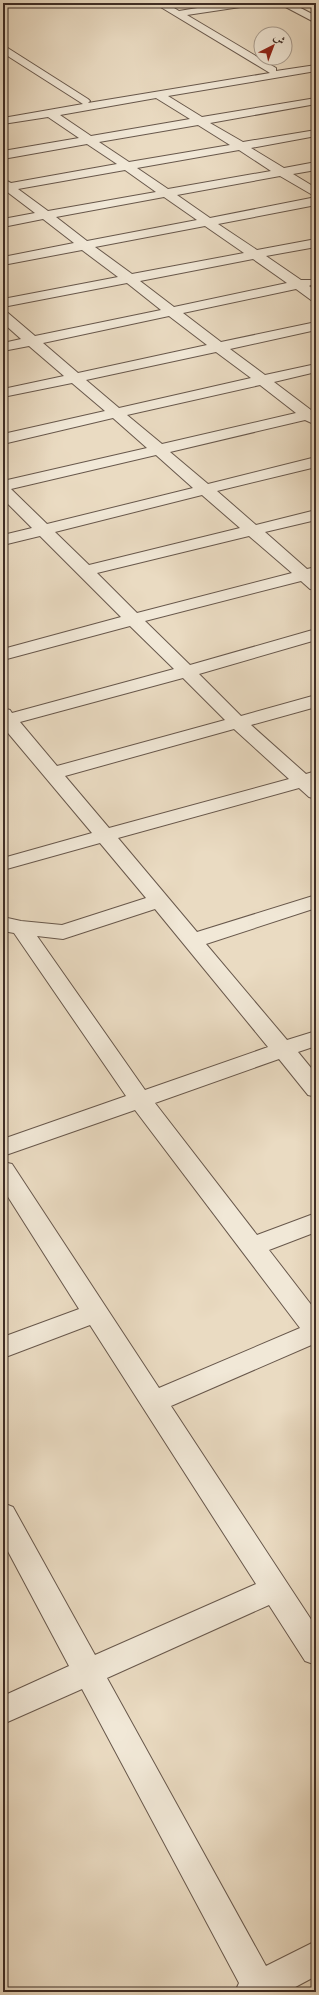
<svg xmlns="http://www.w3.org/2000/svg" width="319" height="1995" viewBox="0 0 319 1995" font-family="'Libre Caslon Text',Amiri,serif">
<rect width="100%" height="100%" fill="#eadbc2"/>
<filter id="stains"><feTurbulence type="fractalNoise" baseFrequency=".005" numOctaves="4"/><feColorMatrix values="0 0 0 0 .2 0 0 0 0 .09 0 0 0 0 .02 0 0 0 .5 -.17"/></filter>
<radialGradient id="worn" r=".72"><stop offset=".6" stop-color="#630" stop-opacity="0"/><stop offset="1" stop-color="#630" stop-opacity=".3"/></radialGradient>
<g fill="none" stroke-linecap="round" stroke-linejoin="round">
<defs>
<path id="minor" d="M3,3H19L17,5L3,7Z
M154,3H166L179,11L228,3H252L247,6L187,15L276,68V71L316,65V71L168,96L202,117L316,98V104L210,123L243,142L316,130V136L251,148L284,168L316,162V170L293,174L316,188V197L280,176L177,195L210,218L316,197V205L218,224L257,250L316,239V247L266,256L301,280H312L314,283L309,286L316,291V301L311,300L296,289L183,313L221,342L316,322V330L230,349L265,375L316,364V372L274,382L311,410L316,409V425L305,420L170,452L208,484L316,457V467L217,491L256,525L316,510V520L265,532L307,569L316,567V590L310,589L301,581L145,621L190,665L316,629V640L199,674L241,716L316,695V707L251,725L306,774L316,771V799L309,797L299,788L118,838L197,932L316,895V908L206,944L287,1040L316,1031V1046L298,1052L316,1074V1097L308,1095L279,1059L155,1103L257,1235L316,1213V1232L269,1250L316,1311V1343L171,1406L316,1627V1665L305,1661L269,1605L107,1678L266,1966L316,1941V1976L286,1992H235L239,1983L82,1689L3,1724V1696L69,1666L3,1542V1503L13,1507L95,1655L256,1584L90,1325L3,1358V1337L79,1309L3,1189V1162L12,1164L159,1388L300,1328L135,1110L3,1156V1139L126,1096L14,933L3,931V917L21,921L62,925L146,898L100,843L3,870V858L92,833L3,727V708L10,710L12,713L174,669L130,626L3,660V649L121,617L40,536L3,545V535L32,528L3,499V481L147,448L113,418L3,444V434L105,411L72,383L3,397V389L64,376L29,346L3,351V343L21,339L3,323V312L8,313L35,336L161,310L127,283L3,307V299L118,277L82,250L3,265V257L74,243L43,219L3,227V219L35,213L6,191L3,192V179L11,183L117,164L87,144L3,159V151L79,138L48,117L3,124V118L83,104L3,53V45L88,99L90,101L88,103L270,73ZM156,98L190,119L91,136L60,115ZM198,125L230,145L129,162L99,142ZM239,150L271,171L168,189L137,168ZM125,170L156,192L48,211L18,189ZM164,197L197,220L87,241L56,217ZM205,226L244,253L132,274L95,247ZM253,259L287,283L174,307L140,281ZM169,316L207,345L78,373L43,343ZM216,352L251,378L119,408L86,380ZM260,385L296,413L162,444L127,415ZM156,455L193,488L47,524L11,489ZM202,495L240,528L89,565L55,532ZM249,536L292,573L137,613L97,573ZM183,678L225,720L57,766L20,722ZM234,729L289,779L109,828L65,776ZM155,909L268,1047L145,1090L37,936L63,939Z
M278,3H291L316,16V23Z"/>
</defs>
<use href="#minor" stroke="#68584c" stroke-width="2"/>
<use href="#minor" fill="#f1e8d7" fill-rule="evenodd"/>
</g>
<rect width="319" height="1995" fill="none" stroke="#eadbc2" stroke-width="16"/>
<rect x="4" y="4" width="311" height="1987" fill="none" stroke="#3d2c25" stroke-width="2"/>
<rect x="8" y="8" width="303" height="1979" fill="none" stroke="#3d2c25"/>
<g transform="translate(273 46) rotate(42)"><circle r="19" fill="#f1e8d7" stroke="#a99d90"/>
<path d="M0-3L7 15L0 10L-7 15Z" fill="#8f2418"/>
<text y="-6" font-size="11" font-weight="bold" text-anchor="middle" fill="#3d2c25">ش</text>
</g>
<rect width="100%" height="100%" filter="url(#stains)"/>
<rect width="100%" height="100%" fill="url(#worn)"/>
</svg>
